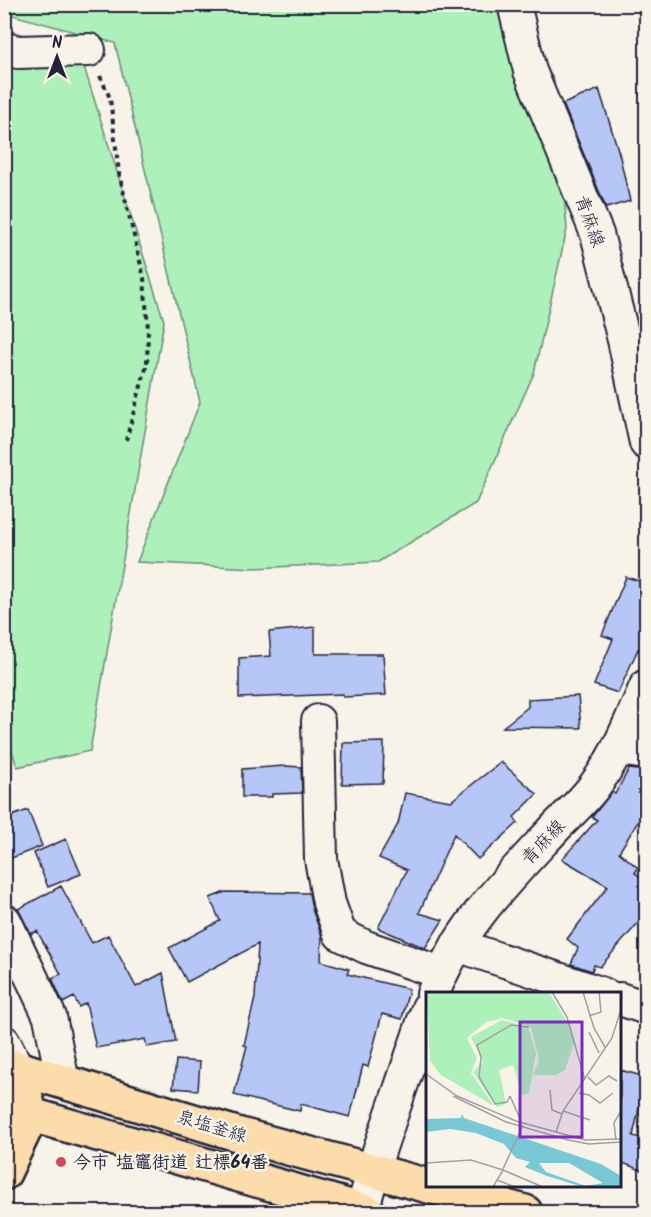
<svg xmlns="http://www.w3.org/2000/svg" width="651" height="1217" viewBox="0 0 651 1217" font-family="Kalam,'Klee One',sans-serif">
<rect width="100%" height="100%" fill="#f7f3e8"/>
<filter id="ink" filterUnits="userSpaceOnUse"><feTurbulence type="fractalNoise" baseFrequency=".0167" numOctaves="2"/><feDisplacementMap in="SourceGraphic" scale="12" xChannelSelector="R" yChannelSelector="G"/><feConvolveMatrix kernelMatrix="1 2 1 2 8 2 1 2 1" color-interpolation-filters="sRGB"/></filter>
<g filter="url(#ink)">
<path fill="#adf0ba" stroke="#68897a" stroke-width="1.5" d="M4,5H507L554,80L567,229L534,373L476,503L378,562L254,568L137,562L200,402L115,43L5,13Z
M4,29L79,51L164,321L90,751L17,767L4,725Z"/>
<path fill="#b6c7f7" stroke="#22223b" stroke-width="1.5" d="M599,89L619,153L630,201L606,208L563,104Z
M626,577L646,583V653L638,649L618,693L594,685L613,639L602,635Z
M315,627V654H383L386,695L343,697V694L239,698V658L271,656L269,632Z
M578,696L581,728L503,727L528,707V699Z
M384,742L383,783L342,784L343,743Z
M501,762L537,794L514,817L518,823L478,859L454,834L419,913L443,920L425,948L378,928L407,870L379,858L398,824L405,793L451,801Z
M284,766L301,767L302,793L272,794V797H242V769Z
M629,769L646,771V809L619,852L638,868L635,873L646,880V914L600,967L594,965L592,971L571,964L578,948L567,939L608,886L562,859L597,820L592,817L612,792L615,794Z
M28,810L42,846L4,861V819Z
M66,839L81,874L48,887L34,853Z
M61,886L92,943L108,935L136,987L163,973L176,1042L147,1047L145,1039L96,1048L86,1003L79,1007L74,997L63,1003L52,978L61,974L37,931L31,934L18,909Z
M225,892L309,893L312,909L322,936L321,961L349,969L347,974L409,989L402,1019L382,1014L368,1067L363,1065L350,1117L301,1104L300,1111L234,1095L247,1046L244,1045L255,998L258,944L187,982L169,948L220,921L210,898Z
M176,1060L200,1062L198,1090L173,1088Z
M620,1070L646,1077L633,1136L646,1139V1172L620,1162Z"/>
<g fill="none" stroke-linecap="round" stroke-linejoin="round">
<defs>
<path id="minor" d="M514,4L530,71L597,234L624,340L646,443
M4,49L18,52L89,50
M318,721L321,859L329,903L340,934L366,947L441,973
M618,749L646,753
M5,921L50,1017L63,1082
M457,945L603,994
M433,994C458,927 511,876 558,825C570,813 583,801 593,788C616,758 631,721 646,686
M620,999L646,1008
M4,1042L17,1068
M362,1211L379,1151L428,1008"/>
<path id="major" d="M4,1064L240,1135L525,1212
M4,1107L368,1212
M4,1173L31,1116L25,1094"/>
</defs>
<use href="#minor" stroke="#22223b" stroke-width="36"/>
<use href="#major" stroke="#22223b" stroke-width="38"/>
<path stroke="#22223b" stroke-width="4" stroke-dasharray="4.5 4.5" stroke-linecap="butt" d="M100,76L110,98L119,173L144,278L148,329L147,364L126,440"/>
<use href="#minor" stroke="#f7f3e8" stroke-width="32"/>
<use href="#major" stroke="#fddcac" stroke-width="33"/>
</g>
</g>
<circle fill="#d1495b" stroke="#f7f3e8" stroke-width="2" cx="61" cy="1162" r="6"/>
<g text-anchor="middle" stroke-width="5" stroke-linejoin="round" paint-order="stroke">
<g font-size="18" fill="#22223b" stroke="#f7f3e8">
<text transform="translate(590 221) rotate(70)" y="6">青麻線</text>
<text transform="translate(543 842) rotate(-47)" y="6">青麻線</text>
<text transform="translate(212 1126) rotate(17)" y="6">泉塩釜線</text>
</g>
<g font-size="18" font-weight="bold" fill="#22223b" stroke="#f7f3e8" text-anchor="start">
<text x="73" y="1168">今市 塩竈街道 辻標64番</text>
</g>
</g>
<g transform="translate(426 992)">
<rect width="195" height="195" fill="#f7f3e8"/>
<path d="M1,0H123L146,38L148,52L139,78L130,83H107L113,68L105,35L76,26L60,30L41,46L51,66L45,81L68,114L15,83L4,69ZM76,28L102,35L110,61L103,101L96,103L87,73L73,78L80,112L71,115L47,80L57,70L45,45Z" fill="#adf0ba"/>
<path d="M36,122L38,126L175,172L195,184V195H157L121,184L99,175L104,170L90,166L78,152L50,141L24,137L0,140V127L35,126ZM113,171H143L177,191L160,194L120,180Z" fill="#79c8d5" fill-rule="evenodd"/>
<path fill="none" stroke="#a29fa3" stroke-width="1.5" d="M126,0L141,25L159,88M157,0L168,36L179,55M163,24L175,20L173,0M163,40L173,61M0,82L31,104L90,129L159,148L195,147M162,85L170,93L183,84L191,89M124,98L126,118L136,122M153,101L163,103L174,111L187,101M27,104L80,130L142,148L163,152L195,150M84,104L81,110L69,112L53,85L55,65L51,53L85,33L103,35M84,104L95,129M137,119L164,128M130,140L137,119L186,46L195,17M190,148L188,131L195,119M0,171L45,168L77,178M77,177L97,133M77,178L117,195M71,188L89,195M67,195L77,178"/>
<path fill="#7b2cbf" fill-opacity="0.15" stroke="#7b2cbf" stroke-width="3" d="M94,30H156V145H94Z"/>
<rect width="195" height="195" fill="none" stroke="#22223b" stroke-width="3"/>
</g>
<rect width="651" height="1217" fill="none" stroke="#f7f3e8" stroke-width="24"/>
<rect x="12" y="12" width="627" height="1193" fill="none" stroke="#22223b" stroke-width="2" filter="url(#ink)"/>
<g transform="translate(57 57)" stroke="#f7f3e8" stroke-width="4.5" paint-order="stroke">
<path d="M0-4.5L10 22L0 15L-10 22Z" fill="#22223b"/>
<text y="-9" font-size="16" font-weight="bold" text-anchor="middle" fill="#22223b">N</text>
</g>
</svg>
